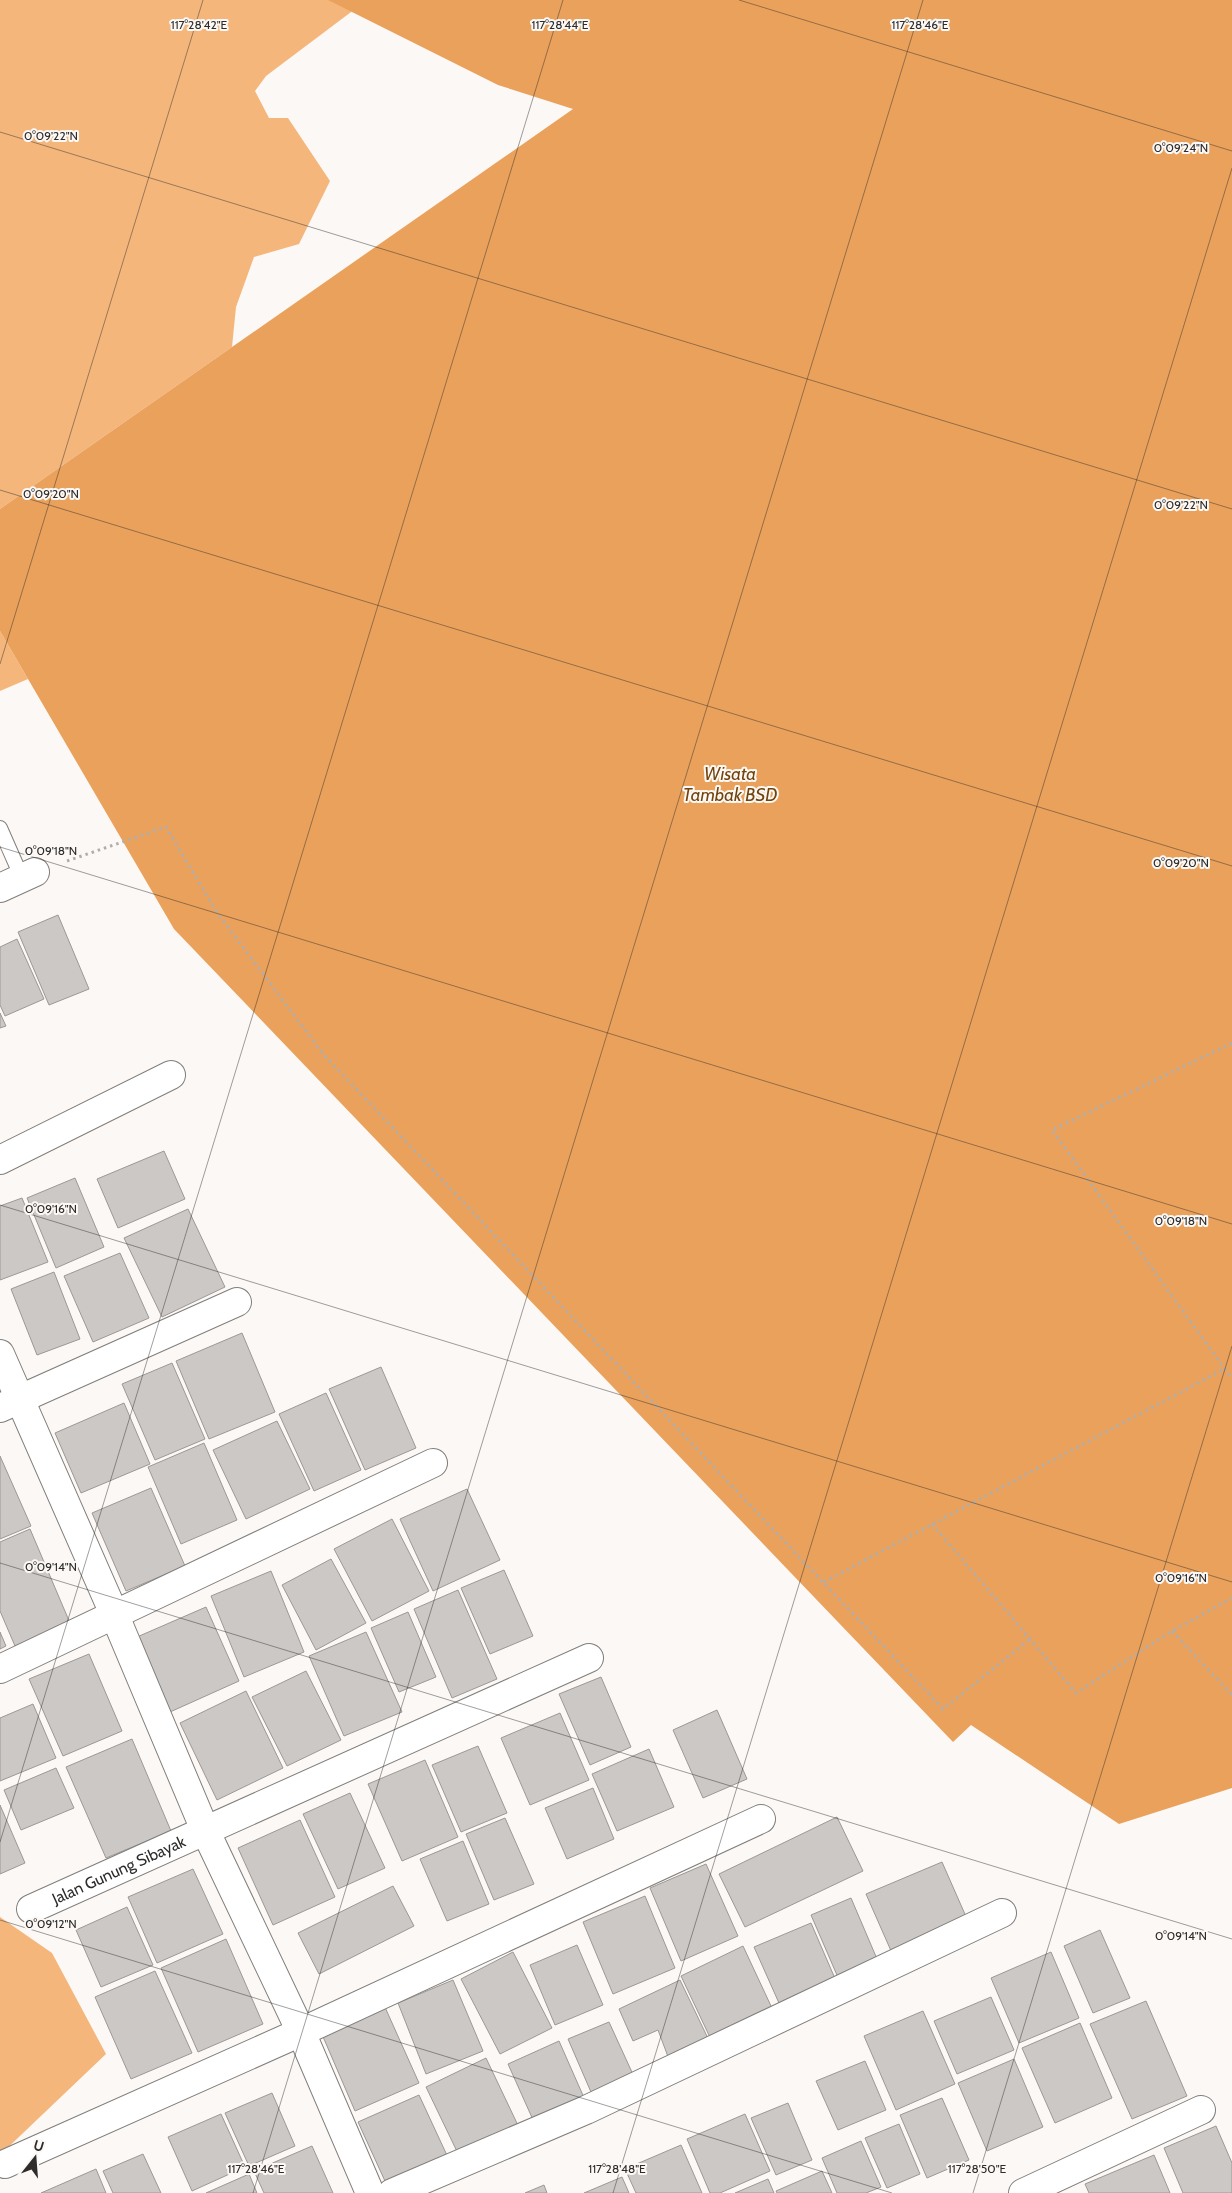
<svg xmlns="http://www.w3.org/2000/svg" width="1232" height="2193" viewBox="0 0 1232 2193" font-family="Cabin,sans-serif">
<rect width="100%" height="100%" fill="#fbf8f5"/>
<path fill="#f5b67c" d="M0,0H367L266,76L255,91L269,118H288L330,181L299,244L254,257L236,307L232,347L0,509Z
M0,631L28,679L0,691Z
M0,1917L52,1953L106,2054L0,2155Z"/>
<path fill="#eaa15b" d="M328,0H1232V1788L1119,1824L971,1725L953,1742L174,929L0,631V509L573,109L498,85Z"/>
<path fill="#ccc8c6" stroke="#9b9896" d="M58,915L89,989L49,1005L18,932Z
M17,939L44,999L5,1016L0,1005V947Z
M0,1013L6,1026L0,1028Z
M164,1151L185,1199L118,1228L97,1179Z
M75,1178L104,1247L56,1268L27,1198Z
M22,1198L48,1262L0,1280V1206Z
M188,1209L225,1287L162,1317L124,1238Z
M120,1253L149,1318L93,1342L64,1276Z
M54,1272L80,1339L37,1355L11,1289Z
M242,1333L275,1412L209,1439L176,1361Z
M172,1363L205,1439L155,1460L122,1384Z
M381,1367L416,1448L365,1470L329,1389Z
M326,1393L361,1470L314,1491L279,1414Z
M124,1403L150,1464L81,1493L55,1433Z
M277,1421L310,1489L246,1519L213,1450Z
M204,1443L237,1520L181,1544L148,1467Z
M0,1456L31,1526L0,1539Z
M151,1488L185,1566L126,1591L92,1513Z
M467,1489L500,1560L433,1591L400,1519Z
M392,1519L429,1591L372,1621L334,1549Z
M30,1529L70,1623L15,1646L0,1611V1542Z
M331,1559L366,1623L316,1650L282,1585Z
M504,1570L533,1636L490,1654L461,1588Z
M271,1571L304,1652L244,1677L211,1596Z
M458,1590L497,1679L452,1698L414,1609Z
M206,1607L239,1681L170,1712L137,1637Z
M408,1612L436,1677L399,1692L371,1628Z
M0,1632L6,1646L0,1649Z
M366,1632L402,1712L344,1736L309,1656Z
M89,1654L122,1731L63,1756L29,1679Z
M306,1671L341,1740L287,1766L252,1697Z
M601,1677L631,1747L590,1765L559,1694Z
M246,1691L283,1768L217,1800L180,1723Z
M33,1704L56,1758L0,1781V1718Z
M717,1710L747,1779L703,1798L673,1730Z
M560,1713L589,1780L530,1805L501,1738Z
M132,1739L171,1831L106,1858L66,1767Z
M478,1746L507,1813L461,1832L432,1765Z
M649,1749L674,1807L617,1831L592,1774Z
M425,1760L458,1837L402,1861L368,1784Z
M56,1768L74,1808L21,1830L4,1790Z
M593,1788L614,1839L567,1859L545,1808Z
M350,1793L385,1868L338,1889L303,1814Z
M0,1805L25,1863L0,1874Z
M837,1817L863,1871L745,1927L719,1874Z
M505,1818L534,1884L494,1900L466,1834Z
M300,1820L335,1897L273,1925L238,1848Z
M463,1841L489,1904L447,1921L420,1859Z
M942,1862L975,1937L899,1969L866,1894Z
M706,1864L738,1936L681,1961L650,1888Z
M193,1869L223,1934L157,1963L128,1897Z
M393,1886L414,1926L319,1974L298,1933Z
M645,1896L675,1968L613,1994L583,1922Z
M851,1898L886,1980L846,1996L811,1915Z
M127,1907L153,1965L101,1987L76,1930Z
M811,1923L843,1997L787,2021L754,1947Z
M1100,1930L1130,1998L1093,2013L1064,1946Z
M226,1939L263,2024L198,2052L161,1968Z
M577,1945L603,2005L555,2025L530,1965Z
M743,1946L778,2021L716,2050L681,1976Z
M513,1952L552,2028L500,2054L461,1979Z
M1051,1952L1079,2018L1019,2043L991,1978Z
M155,1971L192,2053L131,2079L95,1997Z
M453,1980L483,2051L426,2074L398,2003Z
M680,1980L715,2053L673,2070L658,2030L633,2041L619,2009Z
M991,1997L1014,2050L957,2074L934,2021Z
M1146,2001L1187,2096L1132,2119L1090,2024Z
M384,2005L419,2083L355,2111L321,2032Z
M923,2011L955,2084L896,2110L864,2036Z
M609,2022L636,2081L594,2099L568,2039Z
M1080,2023L1112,2098L1055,2123L1022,2048Z
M559,2041L589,2109L538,2131L508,2064Z
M486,2058L524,2138L464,2166L426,2087Z
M1014,2059L1043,2127L987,2151L958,2083Z
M865,2061L886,2110L838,2130L816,2081Z
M272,2093L295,2146L249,2166L225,2113Z
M419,2095L451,2164L390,2192L358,2122Z
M942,2098L969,2160L927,2178L900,2115Z
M788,2103L812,2160L776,2175L751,2118Z
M221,2114L245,2167L192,2191L168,2137Z
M745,2114L770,2171L720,2193H710L687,2139Z
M899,2124L920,2174L887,2188L865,2138Z
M1216,2126L1232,2163V2193H1183L1164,2148Z
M861,2141L881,2187L866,2193H837L822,2158Z
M681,2145L702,2193H636L625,2169Z
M312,2146L333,2193H264L254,2171Z
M143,2154L161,2193H113L103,2171Z
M1154,2155L1170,2193H1089L1085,2184Z
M96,2169L106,2193H41Z
M822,2171L832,2193H777L776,2191Z
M249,2174L257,2193H206Z
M622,2177L629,2193H584Z
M768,2179L774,2193H735Z
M544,2185L547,2193H525Z"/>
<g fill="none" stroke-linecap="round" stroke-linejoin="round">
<defs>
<path id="service" d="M0,828L22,878"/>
<g id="minor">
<path d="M0,888L35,872"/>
<path d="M0,1160L171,1075"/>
<path d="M0,1354L115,1616L205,1830L301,2032L370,2193"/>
<path d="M0,1408L237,1302"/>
<path d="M0,1669L433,1463"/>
<path id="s1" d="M31,1909L589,1658"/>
<path d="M5,2164L301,2032L761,1819"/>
<path d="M392,2193L586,2110L1002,1913"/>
<path d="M1023,2193L1201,2110"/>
</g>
</defs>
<use href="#service" stroke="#817e7b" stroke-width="16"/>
<use href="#minor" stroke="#817e7b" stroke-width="30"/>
<path stroke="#b0aeac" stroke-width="3" stroke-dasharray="2.5 4" stroke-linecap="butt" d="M67,861L166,827L216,911L323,1054L943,1709L1030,1639
M1232,1043L1052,1130L1232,1379
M932,1524L1076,1693L1172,1631L1232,1598
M824,1582L1224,1369
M1172,1631L1232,1695"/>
<use href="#service" stroke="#fff" stroke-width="14"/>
<use href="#minor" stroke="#fff" stroke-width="28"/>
</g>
<path fill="none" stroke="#2d2c2b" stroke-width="1" stroke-opacity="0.45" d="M739,0L1232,151M0,132L1232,509M0,490L1232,866M0,664L203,0M0,847L1232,1224M0,1205L1232,1582M0,1563L1232,1939M0,1842L563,0M0,1920L892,2193M253,2193L923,0M613,2193L1232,168M973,2193L1232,1346"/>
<g text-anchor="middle" stroke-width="4" stroke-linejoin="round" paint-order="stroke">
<g font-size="16" fill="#2d2c2b" stroke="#fbf8f5">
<text dy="6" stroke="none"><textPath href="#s1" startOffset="96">Jalan Gunung Sibayak</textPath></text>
</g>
<g font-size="18" font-style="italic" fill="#72430b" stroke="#fbf8f5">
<text x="730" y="780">Wisata<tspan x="730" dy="21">Tambak BSD</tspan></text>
</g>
</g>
<g font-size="12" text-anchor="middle" fill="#2d2c2b" stroke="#fbf8f5" stroke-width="4" stroke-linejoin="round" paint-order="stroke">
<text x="199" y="29">117°28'42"E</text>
<text x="560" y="29">117°28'44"E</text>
<text x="920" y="29">117°28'46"E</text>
<text x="51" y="140">0°09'22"N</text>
<text x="1181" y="152">0°09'24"N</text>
<text x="51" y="498">0°09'20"N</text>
<text x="1181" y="509">0°09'22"N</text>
<text x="51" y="855">0°09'18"N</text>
<text x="1181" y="867">0°09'20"N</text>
<text x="51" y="1213">0°09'16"N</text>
<text x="1181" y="1225">0°09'18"N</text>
<text x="51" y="1571">0°09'14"N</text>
<text x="1181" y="1582">0°09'16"N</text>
<text x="51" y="1928">0°09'12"N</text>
<text x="1181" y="1940">0°09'14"N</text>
<text x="256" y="2173">117°28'46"E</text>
<text x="617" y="2173">117°28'48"E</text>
<text x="977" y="2173">117°28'50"E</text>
</g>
<g transform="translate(35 2158) rotate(17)" stroke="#fbf8f5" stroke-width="4" paint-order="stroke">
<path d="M0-4L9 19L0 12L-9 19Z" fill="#2d2c2b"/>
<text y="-8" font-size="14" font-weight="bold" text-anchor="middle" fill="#2d2c2b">U</text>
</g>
</svg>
